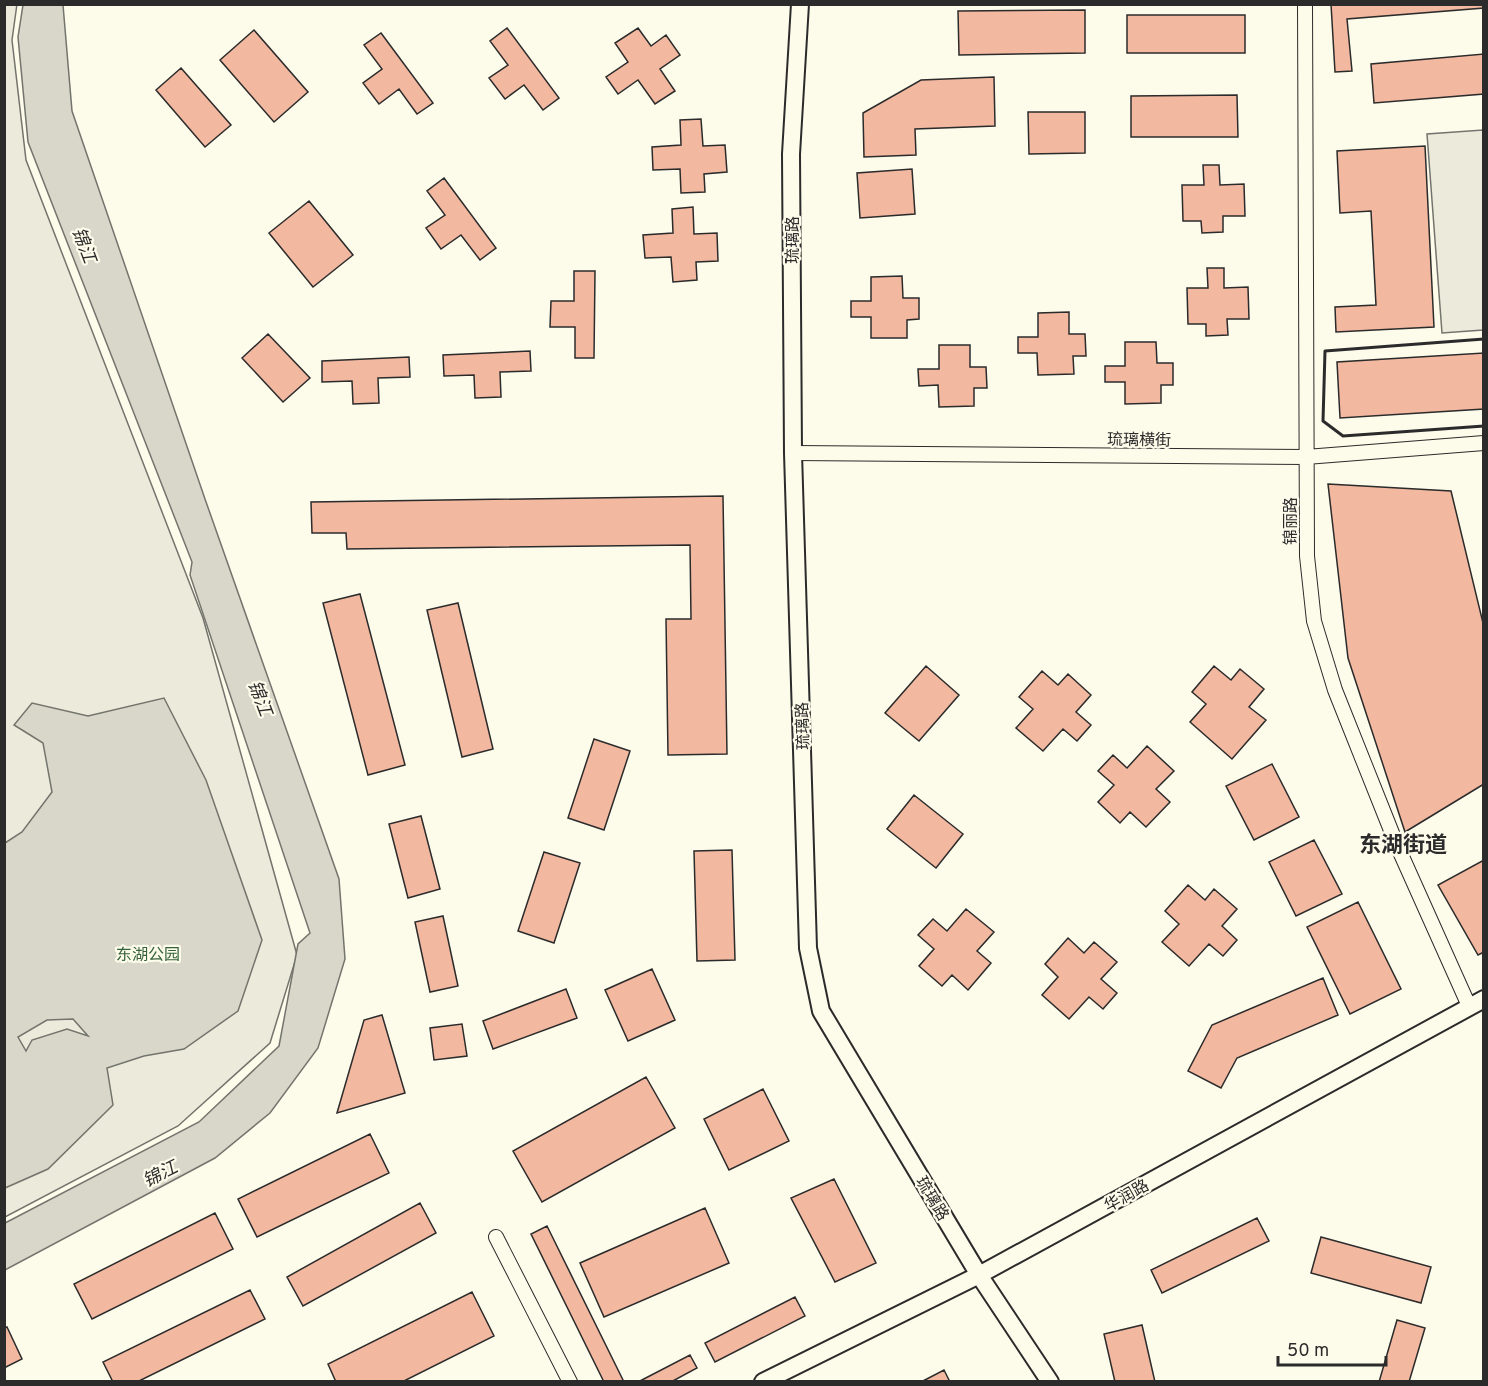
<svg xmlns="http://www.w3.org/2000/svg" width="1488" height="1386" viewBox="0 0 1488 1386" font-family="Overpass,'Noto Sans SC',sans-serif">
<rect width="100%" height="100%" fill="#fdfbea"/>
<path fill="#ecebdb" stroke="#74746e" stroke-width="1.5" d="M17,4L12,40L26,160L203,618L297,955L270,1043L178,1126L5,1217L4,5Z
M1483,130V330L1442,333L1427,134Z"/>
<path fill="#d8d7c9" stroke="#74746e" stroke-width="1.5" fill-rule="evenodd" d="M63,5L72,111L205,499L339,879L345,959L318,1048L270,1113L215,1158L5,1270V1223L199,1122L279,1046L298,944L310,933L190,575L192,562L28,142L18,37L23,5Z
M164,698L206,780L262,940L238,1011L184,1049L144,1056L107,1068L113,1105L48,1169L5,1188V843L22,832L52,792L43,743L14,725L32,703L88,716ZM73,1019L88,1036L67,1029L32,1040L26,1051L18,1037L47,1020Z"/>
<path fill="#f2b8a0" stroke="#2b2b2b" stroke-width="1.5" d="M1331,4H1484V8L1347,19L1352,71L1335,72Z
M1085,10V53L959,55L958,11Z
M1127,15H1245V53H1127Z
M507,28L559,98L543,110L524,85L505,99L489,78L508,65L490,41Z
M638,28L651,46L666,35L680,55L660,69L675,91L655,104L638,80L618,94L606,77L628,62L615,43Z
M254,30L308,92L274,122L220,60Z
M381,33L433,103L417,114L399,89L379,104L363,83L382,69L364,45Z
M1484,54V94L1374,103L1371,64Z
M181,68L231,125L205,147L156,90Z
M994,77L995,126L915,129L916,155L864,157L863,113L921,80Z
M1237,95L1238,137H1131V96Z
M1028,112H1085V153L1029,154Z
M701,119L703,146L725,145L727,172L704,174L705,192L681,193L680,169L653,170L652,147L681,145L680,120Z
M1425,146L1434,327L1336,332L1335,307L1376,305L1371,211L1340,213L1337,151Z
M1203,165H1219L1220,185L1244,184L1245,216H1223V232L1202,233L1201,221H1183L1182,185H1204Z
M912,169L915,214L860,218L857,173Z
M444,178L496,248L480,260L461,235L441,249L426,228L445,215L427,191Z
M309,201L353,255L313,287L269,233Z
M693,207L694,234L717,233L718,261L696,262L697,280L673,282L671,257L645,258L643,235L673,233L672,209Z
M1207,268H1224V288L1248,287L1249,319H1227L1228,335L1206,336V324H1188L1187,288H1208Z
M574,271H595L594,358H575V327H550L551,301H574Z
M902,276L903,298H919V319L907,320V338H871V317H851V301H871V277Z
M1069,312V334H1085L1086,356H1073L1074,374L1038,375L1037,353H1018V337H1038V313Z
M268,334L310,378L283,402L242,358Z
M1125,342H1156L1157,363H1173V385H1161V403L1125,404V382H1105V366H1125Z
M939,345H970V367H986L987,388H974V406L939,407L938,385L919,386L918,369H939Z
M530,351L531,371L500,372L501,397L475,398L474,375L444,376L443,355Z
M1484,353V409L1340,418L1337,362Z
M409,357L410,377L378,378L379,403L353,404L352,381L322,382V361Z
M1328,484L1451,491L1484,627V784L1405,832L1348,658Z
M723,496L727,754L668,755L666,619H691L690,545L347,549L346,533H312L311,502Z
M360,594L405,765L368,775L323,603Z
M458,603L493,749L462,757L427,610Z
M926,666L959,695L919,741L885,713Z
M1214,666L1231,680L1240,669L1264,689L1249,707L1266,720L1232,759L1190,722L1206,704L1192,692Z
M1042,671L1058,685L1068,674L1091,695L1076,712L1091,725L1077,741L1063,729L1043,751L1016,728L1033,709L1019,697Z
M594,739L630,751L604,830L568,818Z
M1147,746L1174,771L1156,789L1170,802L1146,827L1130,812L1120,823L1098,802L1114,785L1098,771L1113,755L1127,768Z
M1272,764L1299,817L1254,840L1226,786Z
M914,795L963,834L936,868L887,829Z
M421,816L440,889L408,898L389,824Z
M1314,840L1342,894L1296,916L1269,862Z
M732,850L735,960L697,961L694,851Z
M544,852L580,863L554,943L518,931Z
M1484,860V952L1478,955L1438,885Z
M1188,885L1205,900L1214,889L1237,909L1222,926L1237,940L1223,956L1209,944L1189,966L1162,942L1179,924L1165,911Z
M1358,902L1401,989L1350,1014L1307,927Z
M966,909L994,932L977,951L991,963L968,990L952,975L942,986L919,966L934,949L918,935L933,919L947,931Z
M443,916L458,986L430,992L415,922Z
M1068,938L1084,953L1094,942L1117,962L1101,979L1117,993L1103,1009L1089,997L1069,1019L1042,995L1058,977L1045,964Z
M652,969L675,1020L628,1041L605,990Z
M1323,978L1338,1015L1237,1058L1221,1088L1188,1071L1212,1025Z
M566,989L577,1018L493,1049L483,1021Z
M382,1015L405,1093L337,1113L364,1020Z
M462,1024L467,1056L434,1060L430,1028Z
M646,1077L675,1128L542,1202L513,1151Z
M763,1089L789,1141L729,1170L704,1119Z
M370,1134L389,1173L257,1237L238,1199Z
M834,1179L876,1263L835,1282L791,1198Z
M420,1203L436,1233L303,1306L287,1277Z
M705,1208L729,1263L604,1317L580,1263Z
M215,1213L233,1249L92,1319L74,1284Z
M1257,1218L1269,1241L1162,1293L1151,1270Z
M547,1226L624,1382H604L531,1234Z
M1321,1237L1431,1267L1421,1303L1311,1273Z
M250,1290L265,1319L137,1382H113L103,1362Z
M472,1292L494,1336L402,1382H336L328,1364Z
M795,1297L805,1316L715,1362L705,1343Z
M1397,1320L1425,1328L1409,1382H1379Z
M1142,1325L1155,1382H1115L1104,1334Z
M7,1327L22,1359L4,1368V1328Z
M690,1355L697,1368L671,1382H638Z
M944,1370L950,1382H921Z"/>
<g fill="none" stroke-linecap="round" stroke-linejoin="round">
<defs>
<path id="minor" d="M1305,4L1307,556L1314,621L1335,690L1396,843L1469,1006
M793,453L1306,457L1484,443
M496,1237L570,1382"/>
<path id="tertiary" d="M800,4L791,154L793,453L808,948L821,1011L979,1275L1050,1382
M763,1382L979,1275L1484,999"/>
</defs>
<use href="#minor" stroke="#2b2b2b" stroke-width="16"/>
<use href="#tertiary" stroke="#2b2b2b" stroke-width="20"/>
<use href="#minor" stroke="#fdfbea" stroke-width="14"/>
<use href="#tertiary" stroke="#fdfbea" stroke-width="16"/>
<path stroke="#2b2b2b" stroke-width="3" d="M1484,339L1325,351L1323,421L1343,436L1484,426"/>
</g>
<g text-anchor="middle" stroke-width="4.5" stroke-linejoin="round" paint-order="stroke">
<g font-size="16" fill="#2b2b2b" stroke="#fdfbea">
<text transform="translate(792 240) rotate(-90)" y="6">琉璃路</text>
<text transform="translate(1139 439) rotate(1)" y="6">琉璃横街</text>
<text transform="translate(1290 521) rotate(-90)" y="6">锦丽路</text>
<text transform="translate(802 726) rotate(-92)" y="6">琉璃路</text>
<text transform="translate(1126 1195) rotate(-29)" y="6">华润路</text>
<text transform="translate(933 1198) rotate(59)" y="6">琉璃路</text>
</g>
<g font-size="16" fill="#34623c" stroke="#fdfbea">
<text x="148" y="960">东湖公园</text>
</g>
<g font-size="18" font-style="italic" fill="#2b2b2b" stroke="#fdfbea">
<text transform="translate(84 245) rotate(69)" y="6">锦江</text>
<text transform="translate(260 698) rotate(69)" y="6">锦江</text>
<text transform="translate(160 1174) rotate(-27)" y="6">锦江</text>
</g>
<g font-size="22" font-weight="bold" fill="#2b2b2b" stroke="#fdfbea">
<text x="1403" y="852">东湖街道</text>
</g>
</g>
<rect width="1488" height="1386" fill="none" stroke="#2b2b2b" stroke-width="12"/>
<path d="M1278 1356v9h108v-9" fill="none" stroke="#2b2b2b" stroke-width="3"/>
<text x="1287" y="1356" font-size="18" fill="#2b2b2b" stroke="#fdfbea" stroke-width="4.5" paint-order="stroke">50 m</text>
</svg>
